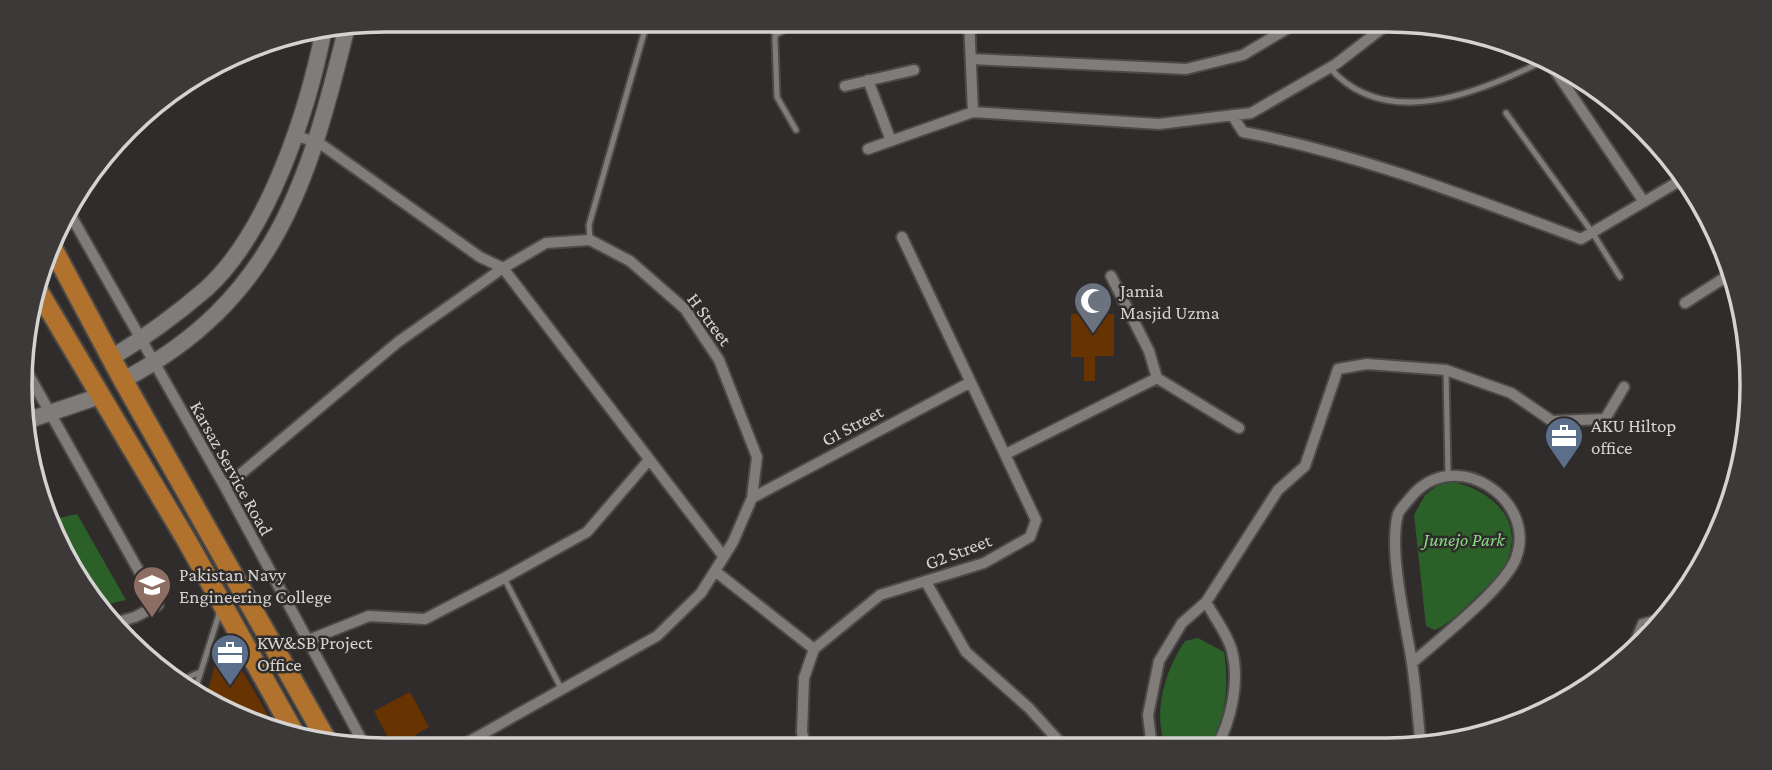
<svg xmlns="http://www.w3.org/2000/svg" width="1772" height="770" viewBox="0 0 1772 770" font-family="'Crimson Pro',serif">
<rect width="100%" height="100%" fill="#2f2c2b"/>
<path fill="#2b6128" d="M1453,482C1488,489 1524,518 1508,558C1503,574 1485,588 1473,600C1461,611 1450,623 1435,630L1426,626L1414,515L1425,495L1438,485Z
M77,514L126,600L100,606L68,568L50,520Z
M1198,638L1224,652C1229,683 1227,721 1207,748H1166C1152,713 1165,670 1185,641Z"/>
<path fill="#673300" d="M1071,314H1114V356H1095V381H1084V357H1071Z
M231,654L246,677L278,733L267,731L206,696L217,658Z
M410,692L429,727L415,735L424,750L395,751L374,711Z"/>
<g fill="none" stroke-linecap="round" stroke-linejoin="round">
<defs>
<path id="lane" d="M1330,68C1386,132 1481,92 1543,61
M1506,113L1592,232L1620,277
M796,130L777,97L775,40V35L793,25L797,19
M590,240L589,225L648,19
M1446,372L1448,473
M504,578L562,690
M1626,658L1641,622L1666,615
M180,681L198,673
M195,690L220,611"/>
<path id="street" d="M969,19L973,112
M971,59L1186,69L1243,55L1303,19
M1552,66L1644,202
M868,80L891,141
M845,86L914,70
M1232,115L1243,132C1359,154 1469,197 1581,239L1681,180
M295,136L318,142L480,257L503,268L724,557
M868,149L973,112L1159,124L1251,113L1336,64L1393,20
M66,207L225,487L366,748
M1685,303L1729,275
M26,370L158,605L135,617L114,623
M1157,378L1239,428
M1747,386L1749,385
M1006,454L1157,378L1149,351L1111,276
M225,487L398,342L503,268L546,243L590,240L630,261L685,309L719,360L757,457L752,498L733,542L701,593L657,636L452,751
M752,498L969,383
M715,571L814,649
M926,582L966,652L1029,708L1066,749
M1206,602C1214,617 1228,635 1232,651C1240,682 1231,721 1216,748
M306,641L369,616L425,619L504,578L587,532L649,460
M1412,663C1438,640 1505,588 1516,558C1538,500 1455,444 1411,497C1407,502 1400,509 1398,514C1388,551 1406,624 1412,663C1416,691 1418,719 1421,748
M1152,748L1148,715L1159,661L1182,623L1206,602L1278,490L1305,466L1338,369L1367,364L1446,370L1511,393L1552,421L1605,419L1624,387
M806,749L802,732L804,678L814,649L880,595L984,563L1030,537L1036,520L902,237"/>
<path id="secondary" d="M111,358C144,338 177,314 206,289C269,232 308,110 324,29
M123,380C275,301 309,181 347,26
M26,421L100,396"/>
<path id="highway" d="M52,247L123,380L327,741
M36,287L187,541L296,736"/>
</defs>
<use href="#lane" stroke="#4c4a48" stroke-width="9"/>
<use href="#street" stroke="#4c4a48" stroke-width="14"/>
<use href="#secondary" stroke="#4c4a48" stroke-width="19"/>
<use href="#highway" stroke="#4c4a48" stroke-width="23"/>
<use href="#lane" stroke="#7f7c7a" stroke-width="5"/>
<use href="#street" stroke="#7f7c7a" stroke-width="10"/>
<use href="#secondary" stroke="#7f7c7a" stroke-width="16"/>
<use href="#highway" stroke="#b0722d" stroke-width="19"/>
</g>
<defs>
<symbol id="mosque-pin" viewBox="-11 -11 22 30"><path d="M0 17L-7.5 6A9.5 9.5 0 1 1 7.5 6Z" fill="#6b7280" stroke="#2f2c2b"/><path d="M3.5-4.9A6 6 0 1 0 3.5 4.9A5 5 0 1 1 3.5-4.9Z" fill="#fff"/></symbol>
<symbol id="office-pin" viewBox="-11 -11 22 30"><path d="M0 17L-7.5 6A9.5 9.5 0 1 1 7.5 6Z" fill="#5c6f8a" stroke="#2f2c2b"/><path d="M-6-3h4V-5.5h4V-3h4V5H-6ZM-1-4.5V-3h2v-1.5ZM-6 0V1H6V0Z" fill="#fff"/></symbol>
<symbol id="university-pin" viewBox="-11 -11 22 30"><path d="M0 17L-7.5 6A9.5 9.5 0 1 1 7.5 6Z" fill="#8d6e63" stroke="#2f2c2b"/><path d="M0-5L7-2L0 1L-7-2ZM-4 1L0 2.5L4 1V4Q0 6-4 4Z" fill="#fff"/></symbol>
</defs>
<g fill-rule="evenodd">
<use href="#mosque-pin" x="1071" y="279" width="44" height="60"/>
<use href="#office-pin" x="1542" y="414" width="44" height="60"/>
<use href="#university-pin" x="130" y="563" width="44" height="60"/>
<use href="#office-pin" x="208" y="631" width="44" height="60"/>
</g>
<g text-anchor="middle" stroke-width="5" stroke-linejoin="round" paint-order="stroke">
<g font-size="19" fill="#d4d3d1" stroke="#2f2c2b" text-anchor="start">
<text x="1120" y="297">Jamia<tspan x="1120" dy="22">Masjid Uzma</tspan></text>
<text x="1591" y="432">AKU Hiltop<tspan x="1591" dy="22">office</tspan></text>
<text x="179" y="581">Pakistan Navy<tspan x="179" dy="22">Engineering College</tspan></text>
<text x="257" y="649">KW&amp;SB Project<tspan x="257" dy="22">Office</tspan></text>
</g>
<g font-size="19" fill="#d4d3d1" stroke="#2f2c2b">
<text transform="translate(710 319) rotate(53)" y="7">H Street</text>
<text transform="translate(852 425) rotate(-28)" y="7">G1 Street</text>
<text transform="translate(232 468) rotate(61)" y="7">Karsaz Service Road</text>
<text transform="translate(958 551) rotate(-21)" y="7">G2 Street</text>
</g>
<g font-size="19" font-style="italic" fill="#87da81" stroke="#2f2c2b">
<text x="1464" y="546">Junejo Park</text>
</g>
</g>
<path d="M0 0H1772V770H0ZM385 32H1387A353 353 0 0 1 1740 385V385A353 353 0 0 1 1387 738H385A353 353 0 0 1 32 385V385A353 353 0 0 1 385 32Z" fill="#3c3938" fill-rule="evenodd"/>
<path fill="none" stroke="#d4d3d1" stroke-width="3.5" d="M385 32H1387A353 353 0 0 1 1740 385V385A353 353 0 0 1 1387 738H385A353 353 0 0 1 32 385V385A353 353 0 0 1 385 32Z"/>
</svg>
